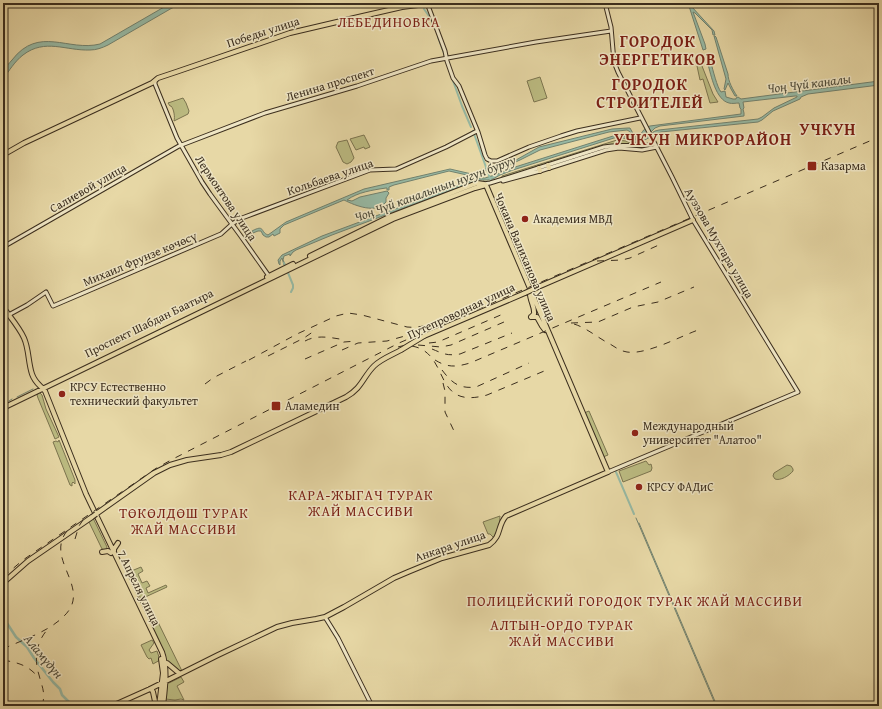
<svg xmlns="http://www.w3.org/2000/svg" width="882" height="709" viewBox="0 0 882 709" font-family="'Gentium Book Plus',serif">
<rect width="100%" height="100%" fill="#e7d8a6"/>
<filter id="stains"><feTurbulence type="fractalNoise" baseFrequency=".005" numOctaves="4"/><feColorMatrix values="0 0 0 0 .2 0 0 0 0 .09 0 0 0 0 .02 0 0 0 .5 -.17"/></filter>
<radialGradient id="worn" r=".72"><stop offset=".6" stop-color="#630" stop-opacity="0"/><stop offset="1" stop-color="#630" stop-opacity=".3"/></radialGradient>
<path fill="#bcbc82" stroke="#7c7550" d="M700,65L702,66L713,94L718,102L710,103L703,79L700,80L697,66Z
M540,77L547,98L534,102L527,81Z
M183,98L186,103L189,111L188,114L174,121C175,117 174,109 171,106H170L168,103Z
M364,135L370,147L365,149L364,147L356,150L350,139Z
M347,140L354,158L351,162L347,164L343,162L336,147L338,142Z
M617,140L626,141L636,146L618,144L572,155L502,178V176Z
M39,392L41,393H40L42,395L46,409L59,437L55,439L38,398L37,395L39,393H37Z
M589,411L608,455L603,457L584,413Z
M59,440L75,480V484L73,482L72,483V486L70,485L53,442L56,441L58,442Z
M646,461L649,465L651,464L652,468L651,471L623,482L619,471Z
M787,465L791,466L793,469V471C789,476 780,481 775,479L773,476L774,473Z
M500,516L499,528L494,538L490,534H488L483,522Z
M93,518L107,547L106,550L102,549L89,522L90,520Z
M141,567L143,571L138,574L142,583L147,581L150,586L146,588L148,593L166,585L167,587L141,599L130,577L129,572Z
M154,614L182,671L180,672L166,661L147,618Z
M152,640L154,643L149,650L151,653L157,651L160,660L153,664L151,658L149,659L147,657L141,645Z
M181,677L184,682L177,686L184,700L181,699L175,700L165,699L167,684Z"/>
<path fill="#97baa5" stroke="#72826f" fill-rule="evenodd" d="M171,3H186L172,8L108,45C102,48 96,50 90,50C66,51 45,38 23,55C15,61 9,71 3,79C3,69 6,67 12,60C39,25 68,52 100,44Z
M688,3H690L691,7H692L714,31L715,35H713L712,30L695,13L693,12L705,44L706,49L703,50Z
M714,36H715L716,37L728,74C728,81 733,90 737,96H735L731,89L728,83L725,90L724,89L726,79Z
M708,63H711C713,70 717,87 721,92L725,91L726,97L733,99H736V98L738,97L741,99L879,81V85L808,94L801,97L800,99L773,111L762,120L758,122L661,132L656,134L639,143L634,142L633,139H627L619,137L614,138L513,170L500,175L493,179L488,180H480L468,184L332,235L296,250L293,252L290,256V254L284,256L283,260L285,264L284,265L282,258L280,261V265L279,264L278,260L282,255L322,236L467,182L482,178H485L501,173L512,168L613,136C615,135 617,134 619,135C623,135 627,138 632,137C632,134 630,131 627,130L609,132L540,150L520,160L491,173L490,172L492,171V170H486L479,174L480,175L485,173L486,175L479,177H476L449,171L394,185L389,187V190H387V188H386C373,190 358,192 347,200L352,201L360,197L387,191L389,193L386,198V202C376,214 356,206 344,200L284,225L280,229V233L274,236L273,234L269,237H266L263,235L261,231H258L253,233L252,231C265,224 260,232 268,235L286,222L364,189L450,169L476,175L479,171L491,167L493,169H495L516,160L539,147L612,129L628,128H630L635,137C643,135 642,128 650,126L741,114V109L740,108L739,103C736,103 732,104 729,103C716,100 711,76 708,64ZM795,96H797V97L774,108L762,117L758,119L659,130L655,131L640,140L638,141L635,139L651,132L655,128L660,126L744,116V113L743,109L744,108L743,102Z"/>
<g fill="none" stroke-linecap="round" stroke-linejoin="round">
<path stroke="#72826f" stroke-width="1" d="M17,397L33,389
M9,401L12,399
M3,404L7,402
M636,518L716,706
M639,523L717,706"/>
<path stroke="#97baa5" stroke-width="2" d="M424,9L431,19L435,29
M438,37L445,56
M452,78L462,106L471,127
M473,131L491,181
M284,263L293,285V288L291,292
M616,472L634,514"/>
<path stroke="#97baa5" stroke-width="2.5" d="M3,617L16,637L27,647L34,658L53,682L60,689L62,695L73,706"/>
<defs>
<path id="secondary" d="M427,3L445,51L447,61L453,78L459,86L478,132L485,155L487,159L491,161H497L529,147L561,136L577,131L640,118L641,117
M605,3L611,27L614,62L618,72L672,177L693,220L798,392L608,472
M155,81V84L177,138L202,182L210,194L240,235L269,276
M503,181L540,171L606,150L619,148L642,150L657,147
M484,184L490,183L510,177L604,147C621,143 638,148 655,144
M3,247L179,146L265,113L357,86L431,61L536,42L611,31
M3,318L27,305L46,292L53,306L221,234L232,224L242,218L370,170L396,169L446,147L477,131
M325,617L338,638L372,706"/>
<path id="primary" d="M3,155L24,143L152,83L158,78L176,72L290,33L354,18L402,7L418,5L424,3
M548,165L549,168
M539,168L540,171
M310,256L391,216L477,183L484,184
M267,277L293,264
M538,287L693,220
M530,294C530,301 535,307 534,314L531,317
M3,307C10,317 19,327 24,338C29,349 28,362 32,374C35,383 40,385 45,391L86,494L162,652C168,669 165,688 163,706
M540,307L542,310L545,311L543,313L544,317
M531,317H537L542,326L545,330
M424,336L525,293
M3,408L393,219L475,188L486,185
M96,514L154,473L170,465L187,460L221,455L231,452L346,397C362,388 363,377 374,366C381,359 392,355 401,350
M114,551V549L118,543
M102,552L108,551L111,553
M3,583L28,561L92,517
M164,663H167L180,674
M150,689L152,690L153,692L156,706
M112,706L150,689L218,655L277,627L292,623L316,619L325,617L344,607L394,578L408,572L442,558L489,545C502,536 497,526 506,516L608,472L486,185L484,184
M159,706L163,673L161,659"/>
</defs>
<use href="#secondary" stroke="#3b2e1e" stroke-width="5"/>
<use href="#primary" stroke="#3b2e1e" stroke-width="6"/>
<use href="#secondary" stroke="#efe6c5" stroke-width="3"/>
<use href="#primary" stroke="#e7d8a6" stroke-width="4"/>
<path stroke="#3b2e1e" stroke-width="1" stroke-dasharray="7 7" stroke-linecap="butt" d="M597,261L622,260L630,258L661,244
M571,323L598,322L633,307L658,302L694,287
M574,324C587,328 598,338 610,344C615,347 620,351 627,352C646,355 679,337 698,330
M305,341C318,334 332,338 346,340
M429,343L438,342L503,314
M418,345L441,347L451,345L504,322
M398,347C404,345 410,345 416,347C450,357 433,410 487,395L549,369
M432,349C444,354 447,356 460,354L512,333
M342,350L358,343L387,341L405,336
M268,356L304,338L317,329
M305,359L344,342L357,341
M249,360L297,334L336,316L348,313L362,315L407,327C416,328 424,326 433,324
M435,360C448,368 456,367 470,363L661,282
M442,370C452,383 459,389 476,387L529,363
M443,383L445,391V412L454,431
M205,384L213,378L246,361
M75,539L79,526L83,520
M3,577L23,560L155,469L171,460L399,343L879,137
M3,649C22,640 48,632 63,617C94,589 44,560 67,531
M3,660C19,663 28,665 39,678
M42,706C46,693 42,687 39,675C34,659 36,643 47,630
M50,706L56,703"/>
<defs>
<path id="primary-bridge" d="M525,293L538,287
M401,350L424,336
M92,517L96,514"/>
</defs>
<use href="#primary-bridge" stroke="#3b2e1e" stroke-width="6" stroke-linecap="butt"/>
<use href="#primary-bridge" stroke="#e7d8a6" stroke-width="4"/>
</g>
<g fill="#8f2418" stroke="#efe6c5" stroke-width="1.5">
<rect x="807" y="161" width="10" height="10" rx="2"/>
<circle cx="525" cy="219" r="4"/>
<circle cx="62" cy="394" r="4"/>
<rect x="271" y="401" width="10" height="10" rx="2"/>
<circle cx="635" cy="433" r="4"/>
<circle cx="639" cy="487" r="4"/>
</g>
<g text-anchor="middle" stroke-width="3" stroke-linejoin="round" paint-order="stroke">
<g font-size="12" fill="#3b2e1e" stroke="#efe6c5">
<text transform="translate(263 32) rotate(-18)" y="4">Победы улица</text>
<text transform="translate(330 84) rotate(-17)" y="4">Ленина проспект</text>
<text transform="translate(330 177) rotate(-19)" y="4">Кольбаева улица</text>
<text transform="translate(88 188) rotate(-30)" y="4">Салиевой улица</text>
<text transform="translate(226 198) rotate(56)" y="4">Лермонтова улица</text>
<text transform="translate(719 243) rotate(60)" y="4">Ауэзова Мухтара улица</text>
<text transform="translate(525 257) rotate(67)" y="4">Чокана Валиханова улица</text>
<text transform="translate(140 259) rotate(-23)" y="4">Михаил Фрунзе көчөсү</text>
<text transform="translate(461 311) rotate(-25)" y="4">Путепроводная улица</text>
<text transform="translate(149 323) rotate(-26)" y="4">Проспект Шабдан Баатыра</text>
<text transform="translate(450 546) rotate(-19)" y="4">Анкара улица</text>
<text transform="translate(139 588) rotate(64)" y="4">7 Апреля улица</text>
</g>
<g font-size="12" fill="#3b2e1e" stroke="#efe6c5" text-anchor="start">
<text x="821" y="170">Казарма</text>
<text x="533" y="223">Академия МВД</text>
<text x="70" y="391">КРСУ Естественно<tspan x="70" dy="14">технический факультет</tspan></text>
<text x="285" y="410">Аламедин</text>
<text x="643" y="430">Международный<tspan x="643" dy="14">университет "Алатоо"</tspan></text>
<text x="647" y="491">КРСУ ФАДиС</text>
</g>
<g font-size="13" font-style="italic" fill="#4d4a39" stroke="#efe6c5">
<text transform="translate(809 83) rotate(-7)" y="5">Чоң Чүй каналы</text>
<text transform="translate(435 188) rotate(-20)" y="5">Чоң Чүй каналынын нугун буруу</text>
<text transform="translate(44 656) rotate(50)" y="5">Аламүдүн</text>
</g>
<g font-size="14" letter-spacing="1" fill="#7a1f14" stroke="#efe6c5">
<text x="389" y="27">ЛЕБЕДИНОВКА</text>
<text x="361" y="500">КАРА-ЖЫГАЧ ТУРАК<tspan x="361" dy="16">ЖАЙ МАССИВИ</tspan></text>
<text x="184" y="518">ТӨКӨЛДӨШ ТУРАК<tspan x="184" dy="16">ЖАЙ МАССИВИ</tspan></text>
<text x="635" y="606">ПОЛИЦЕЙСКИЙ ГОРОДОК ТУРАК ЖАЙ МАССИВИ</text>
<text x="562" y="630">АЛТЫН-ОРДО ТУРАК<tspan x="562" dy="16">ЖАЙ МАССИВИ</tspan></text>
</g>
<g font-size="16" font-weight="bold" letter-spacing="1" fill="#7a1f14" stroke="#efe6c5">
<text x="658" y="47">ГОРОДОК<tspan x="658" dy="18">ЭНЕРГЕТИКОВ</tspan></text>
<text x="650" y="90">ГОРОДОК<tspan x="650" dy="18">СТРОИТЕЛЕЙ</tspan></text>
<text x="828" y="135">УЧКУН</text>
<text x="703" y="145">УЧКУН МИКРОРАЙОН</text>
</g>
</g>
<rect width="882" height="709" fill="none" stroke="#e7d8a6" stroke-width="16"/>
<rect x="4" y="4" width="874" height="701" fill="none" stroke="#3b2e1e" stroke-width="2"/>
<rect x="8" y="8" width="866" height="693" fill="none" stroke="#3b2e1e"/>
<rect width="100%" height="100%" filter="url(#stains)"/>
<rect width="100%" height="100%" fill="url(#worn)"/>
</svg>
